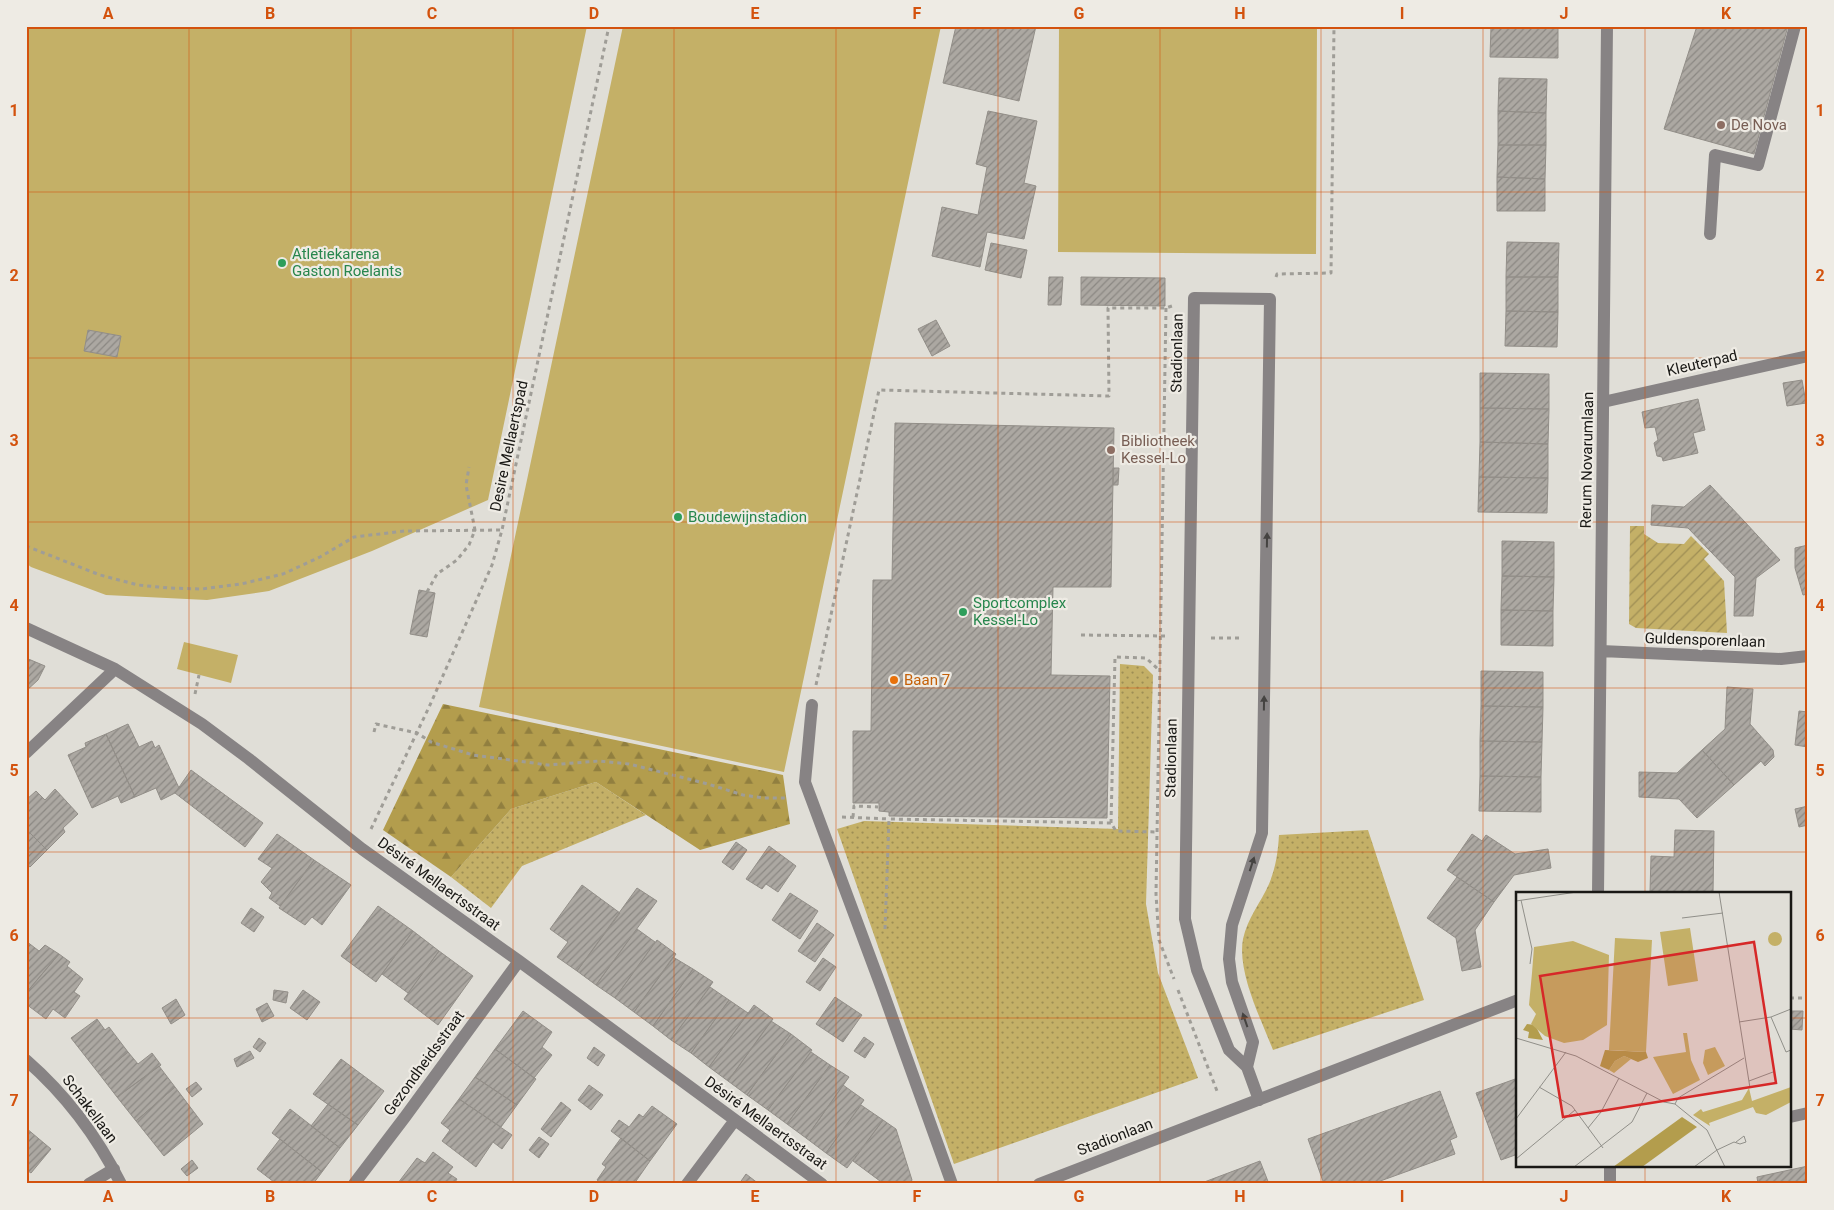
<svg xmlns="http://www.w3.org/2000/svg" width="1834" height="1210" viewBox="0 0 1834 1210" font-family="Roboto,sans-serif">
<defs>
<pattern id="grass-dots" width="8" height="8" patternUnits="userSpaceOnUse" patternTransform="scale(1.25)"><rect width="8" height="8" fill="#c4b067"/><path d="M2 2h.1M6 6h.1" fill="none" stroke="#9e8e54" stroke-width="1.8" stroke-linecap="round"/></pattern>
<pattern id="forest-firs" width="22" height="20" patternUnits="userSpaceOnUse" patternTransform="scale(1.25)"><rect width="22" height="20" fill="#b39d4d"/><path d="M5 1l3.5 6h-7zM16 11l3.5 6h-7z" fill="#917f3f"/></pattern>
<pattern id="garden-furrows" width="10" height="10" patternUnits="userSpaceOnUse" patternTransform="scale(1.25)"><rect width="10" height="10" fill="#c4b067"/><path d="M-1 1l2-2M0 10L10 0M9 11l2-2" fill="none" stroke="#9e8e54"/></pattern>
<pattern id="building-hatch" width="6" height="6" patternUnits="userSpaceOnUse" patternTransform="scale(1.25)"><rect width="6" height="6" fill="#aca8a2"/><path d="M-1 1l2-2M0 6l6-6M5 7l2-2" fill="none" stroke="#8b8883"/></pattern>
</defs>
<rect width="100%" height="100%" fill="#e0ded7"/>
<path fill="url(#grass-dots)" d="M1120,664L1144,666L1153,675L1146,904L1158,973L1198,1078L954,1164L837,829L864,821L1118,829Z
M596,782L646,815L522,866L491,908L451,877L511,809Z
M1368,830L1424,1000L1273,1050C1261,1019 1237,972 1243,939C1247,919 1261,902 1269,884C1276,867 1278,852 1279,835Z"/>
<path fill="url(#forest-firs)" d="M443,704L783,775L790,824L700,850L596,782L511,809L451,877L383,830Z"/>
<path fill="url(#garden-furrows)" d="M1630,526H1644V534L1658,543L1684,544L1691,536L1709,554L1704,559L1724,581L1727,633L1636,628L1629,624Z"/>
<path fill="#c4b067" d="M26,26H587L488,500L372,551L269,591L207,600L106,595L31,567L26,563Z
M623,26H941L784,772L479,707Z
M1059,26H1317L1316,254L1058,252Z
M184,642L238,655L231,683L177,669Z"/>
<path fill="url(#building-hatch)" stroke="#928e88" d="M956,26H1036L1019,101L943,83Z
M1491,26H1558V58L1490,57Z
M1697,26H1788L1754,154L1664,129Z
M1499,78L1547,79L1546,113L1498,111Z
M988,111L1037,121L1024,183L1036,186L1024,239L987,232L980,267L932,256L942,207L978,215L987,167L976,164Z
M1498,111L1546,113V145H1498Z
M1498,145H1546L1545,179L1497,177Z
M1497,177L1545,179V211H1497Z
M1507,242L1559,243L1558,277H1506Z
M991,243L1027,250L1021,278L985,270Z
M1049,277H1063L1061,305H1048Z
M1081,277L1165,278V306L1081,305Z
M1506,277H1558V312L1506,311Z
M1506,311L1558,312L1557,347L1505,346Z
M936,320L950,346L932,356L918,329Z
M88,330L121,336L117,357L84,351Z
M1480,373L1549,374V409L1480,408Z
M1802,380L1806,403L1787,406L1783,383Z
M1698,399L1705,430L1693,433L1698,453L1663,461L1662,457L1657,456L1654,443L1658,440L1655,427L1645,428L1642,412Z
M1480,408L1549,409L1548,444L1480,442Z
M895,423L1114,428L1111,587H1053L1051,675L1110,676L1107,818L889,816V812L879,811V803H853V731H871L873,580H892Z
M1480,442L1548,444V478L1479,477Z
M1113,468H1119L1118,485H1113Z
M1479,477L1548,478L1547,513L1478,512Z
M1710,485L1745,522L1711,552L1688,528L1651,525L1652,505L1684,507Z
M1745,522L1780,560L1756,578L1753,616H1734L1735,577L1711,552Z
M1502,541L1554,542V577L1502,576Z
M1808,545V594L1803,595L1795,568V548Z
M1502,576L1554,577L1553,611L1501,610Z
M419,590L435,593L427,637L410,634Z
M1501,610L1553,611V646L1501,645Z
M26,658L45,666L38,680L26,691Z
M1481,671L1543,672V707L1481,706Z
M1727,687L1753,689L1750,724L1773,750L1774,757L1765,766L1761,761L1734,785L1702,750L1725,729Z
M1481,706L1543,707L1542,742L1480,741Z
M1799,711L1808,712V747L1795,745Z
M128,724L139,747L152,741L155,748L159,745L179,788L175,793L161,800L156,788L135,797L106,734Z
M106,734L135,797L121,803L118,796L92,808L68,755L86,747L85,743Z
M1480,741L1542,742L1541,777L1480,776Z
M1702,750L1734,785L1697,818L1679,799L1639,797V772L1677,773Z
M191,770L263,823L245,847L175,793Z
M1480,776L1541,777V812L1479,811Z
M55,789L78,814L63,828L65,832L47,850L26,829V800L36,791L45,800Z
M1808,806V825L1799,827L1795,809Z
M26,829L47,850L30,867L26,864Z
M1675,830L1714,831L1713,894L1650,892L1651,856L1674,857Z
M277,834L314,860L280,906L269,898L272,893L261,882L272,868L258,859Z
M1472,834L1482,841L1486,835L1515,854L1548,849L1551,868L1514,875L1494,902L1447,870Z
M736,842L747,850L733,870L722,862Z
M769,846L796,866L778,892L766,884L762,889L746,879Z
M314,860L351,885L322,925L312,917L305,925L279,908Z
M1457,877L1494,902L1475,930L1481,967L1462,971L1456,938L1427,918Z
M582,885L620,913L577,971L557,957L568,942L550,929Z
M637,888L657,901L596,985L577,971Z
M790,893L818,911L800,939L772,920Z
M378,906L413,931L376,982L341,956Z
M251,908L264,917L254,932L241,923Z
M817,923L834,935L815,962L798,951Z
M637,929L655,942L615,998L596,985Z
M413,931L439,951L408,993L382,974Z
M657,940L676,954L634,1012L615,998Z
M26,941L39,951L45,945L59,954L26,993Z
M439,951L473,976L438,1025L404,999Z
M59,954L70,962L67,966L83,979L74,992L80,996L65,1018L53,1009L46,1019L26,1004V993Z
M673,957L693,969L653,1026L634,1012Z
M823,958L836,967L820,991L806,982Z
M693,969L713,982L671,1040L653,1026Z
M710,987L729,1000L691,1053L671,1040Z
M274,990L288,992L286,1003L273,1000Z
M303,990L320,1002L307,1020L290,1008Z
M835,997L862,1015L843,1042L816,1024Z
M176,999L185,1015L171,1024L162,1008Z
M729,1000L748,1013L709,1067L691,1053Z
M267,1003L274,1016L262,1022L256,1009Z
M754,1005L773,1019L728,1081L709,1067Z
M523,1011L552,1032L542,1047L552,1055L534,1078L495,1049Z
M1790,1011H1803L1802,1030L1790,1029Z
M97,1019L105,1030L109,1027L128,1052L100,1075L71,1038Z
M771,1021L791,1034L747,1095L728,1081Z
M791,1034L812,1050L768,1110L747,1095Z
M864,1037L874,1044L865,1058L854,1051Z
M259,1038L266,1043L260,1052L253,1047Z
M594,1047L605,1055L598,1066L587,1058Z
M495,1049L536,1079L517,1105L475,1077Z
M250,1051L254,1058L237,1067L234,1059Z
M128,1052L138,1064L152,1053L161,1065L117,1097L100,1075Z
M811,1052L830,1065L787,1124L768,1110Z
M341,1059L384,1091L358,1125L313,1094Z
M830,1065L849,1077L806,1138L787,1124Z
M159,1066L175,1087L136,1121L117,1097Z
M475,1077L517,1105L501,1127L459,1099Z
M1518,1078V1154L1501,1160L1476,1093Z
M196,1082L202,1089L192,1097L186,1089Z
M589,1085L603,1095L591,1110L578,1100Z
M843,1085L864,1100L826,1153L806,1138Z
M175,1087L203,1124L164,1156L136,1121Z
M1440,1091L1457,1137L1450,1140L1455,1154L1372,1184H1324L1308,1139Z
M459,1099L512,1135L502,1149L493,1142L476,1167L442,1141L450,1130L441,1123Z
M561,1102L571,1110L551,1137L541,1129Z
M328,1104L358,1125L340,1148L311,1126Z
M861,1105L883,1120L847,1168L826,1153Z
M652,1106L677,1124L650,1161L611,1131L619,1120L629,1127L639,1114L643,1117Z
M290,1109L340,1148L322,1172L272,1133Z
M883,1120L896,1129L912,1180L910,1184H884L853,1161Z
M26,1128L51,1149L31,1173L28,1171L26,1173Z
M539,1137L549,1144L539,1158L529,1150Z
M621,1138L650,1161L634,1184H602L597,1180L606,1167L602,1164Z
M280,1139L322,1172L313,1184H272L274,1182L257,1169Z
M433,1152L453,1167L448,1173L457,1179L454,1184L398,1183L417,1158L425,1163Z
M192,1160L198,1168L187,1176L181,1169Z
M1260,1161L1269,1184H1199Z
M1808,1166V1184H1758L1757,1177Z
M746,1174L759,1184H739Z"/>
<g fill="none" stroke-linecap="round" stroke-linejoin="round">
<path stroke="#9f9d97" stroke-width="3" stroke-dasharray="4 4" stroke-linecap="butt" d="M1276,277L1277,274L1331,273L1334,26
M1166,308L1156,894L1159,940L1174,979
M26,546L100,575L138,585L169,588L202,589L241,584L283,574L320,557L354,537L405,531L502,530
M427,592L437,574L457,560L469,545L475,530L466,485L469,467
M1081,635L1167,636
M1211,638H1242
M816,685L879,390L1109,396L1108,308H1166L1172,306
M195,694L199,675
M374,732L376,724L417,733L431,742L473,755L548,765L599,761L629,764L708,784L743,795L764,798H788
M842,817L889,819
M853,817L854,806L878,807
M1111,823L1115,657L1146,658L1159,670
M371,829L430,705L492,565L502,530L609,26
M885,929L889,819L1111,823L1116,831L1156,832
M1178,990L1217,1091
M1790,998H1808"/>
<path stroke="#878384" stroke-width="12" d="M1710,234L1715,155L1758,165L1795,26
M1603,402L1808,356
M26,628L115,669L202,724L249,759L362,849L519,961L822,1184
M1601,651L1781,659L1808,656
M812,705L805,782L882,989L952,1184
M26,753L115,669
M1598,894L1607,26
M26,1060C65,1094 98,1138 121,1184
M1247,1067L1253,1042L1232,982L1229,959L1232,925L1262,833L1270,299L1194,298L1185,919L1197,970L1229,1050L1247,1067L1259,1100
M1790,1117L1808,1113
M89,1184L114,1169
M354,1184L405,1117L519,961
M687,1184L735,1120
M1039,1184L1518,1000
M1610,1184V1166"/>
</g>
<defs><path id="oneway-solid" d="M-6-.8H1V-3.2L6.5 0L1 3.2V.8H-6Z" transform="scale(1.25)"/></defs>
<g fill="#454341">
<use href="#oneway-solid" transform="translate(1267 540) rotate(-89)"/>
<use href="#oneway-solid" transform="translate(1264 703) rotate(-89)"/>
<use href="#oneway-solid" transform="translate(1252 864) rotate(-72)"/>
<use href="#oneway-solid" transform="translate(1245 1020) rotate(-109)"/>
</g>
<path fill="none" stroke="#d3520d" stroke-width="1" stroke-opacity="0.55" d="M189,26V1184M351,26V1184M513,26V1184M674,26V1184M836,26V1184M998,26V1184M1160,26V1184M1321,26V1184M1483,26V1184M1645,26V894M26,192H1808M26,358H1808M26,522H1808M26,688H1808M26,852H1808M26,1018H1518M1790,1018H1808M1645,1166V1184"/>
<g fill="#8d6e63" stroke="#eeebe4" stroke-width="2">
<circle cx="1721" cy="125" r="5"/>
<circle cx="1111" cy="450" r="5"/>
</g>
<g fill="#2e9e5b" stroke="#eeebe4" stroke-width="2">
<circle cx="282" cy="263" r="5"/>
<circle cx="678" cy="517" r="5"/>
<circle cx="963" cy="612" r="5"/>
</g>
<circle fill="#e8710a" stroke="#eeebe4" stroke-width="2" cx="894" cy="680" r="5"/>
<g text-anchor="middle" stroke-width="4.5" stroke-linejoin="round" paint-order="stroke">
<g font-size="15" fill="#785e54" stroke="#eeebe4" text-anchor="start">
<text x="1731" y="130">De Nova</text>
<text x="1121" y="446">Bibliotheek<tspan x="1121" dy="17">Kessel-Lo</tspan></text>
</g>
<g font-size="15" fill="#27864d" stroke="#eeebe4" text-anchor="start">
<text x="292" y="259">Atletiekarena<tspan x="292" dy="17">Gaston Roelants</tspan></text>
<text x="688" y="522">Boudewijnstadion</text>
<text x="973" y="608">Sportcomplex<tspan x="973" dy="17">Kessel-Lo</tspan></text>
</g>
<g font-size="15" fill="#191815" stroke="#eeebe4">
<text transform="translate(1177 353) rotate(-89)" y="5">Stadionlaan</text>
<text transform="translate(1702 363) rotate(-13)" y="5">Kleuterpad</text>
<text transform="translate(509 446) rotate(-78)" y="5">Desire Mellaertspad</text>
<text transform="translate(1587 460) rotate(-89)" y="5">Rerum Novarumlaan</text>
<text transform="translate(1705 640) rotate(2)" y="5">Guldensporenlaan</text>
<text transform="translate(1171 758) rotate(-89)" y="5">Stadionlaan</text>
<text transform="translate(439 884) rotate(36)" y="5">Désiré Mellaertsstraat</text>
<text transform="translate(424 1063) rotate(-54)" y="5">Gezondheidsstraat</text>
<text transform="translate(90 1109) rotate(53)" y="5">Schakellaan</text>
<text transform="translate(766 1123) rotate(36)" y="5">Désiré Mellaertsstraat</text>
<text transform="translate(1115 1137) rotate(-21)" y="5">Stadionlaan</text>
</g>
<g font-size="15" fill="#c56008" stroke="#eeebe4" text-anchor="start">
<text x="904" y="685">Baan 7</text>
</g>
</g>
<g transform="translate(1516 892)">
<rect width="275" height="275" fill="#e0ded7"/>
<path d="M167,141H171L175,168L184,188L157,202L137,165L170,160ZM199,155L209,174L192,183L187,171L189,158ZM108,164L115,167L98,181L93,178L99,169ZM275,195V210L250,223L240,221L237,215L193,231L194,234L177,223L185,217L187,220L226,208L233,196L236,209Z" fill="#c4b067"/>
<path d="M11,132L19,133L27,148L12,146L13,140L7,138ZM89,158L130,160L132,166L122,170L108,164L99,169L93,178L84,174ZM166,225L181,235L126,275H97Z" fill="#b39d4d"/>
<path d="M174,36L182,89L152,94L144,40ZM252 47a7 7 0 1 1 14 0a7 7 0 1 1-14 0ZM99,46L136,48L130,160L93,158ZM57,49L93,63L91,133L67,148L48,151L29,144L15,132L20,122L13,113L16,81L18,55Z" fill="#c4b067"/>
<path fill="none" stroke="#908f89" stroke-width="1" d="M203,0L234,196M5,8L16,57L14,72M0,9L61,0M166,26L207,21M255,125L275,117M223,130L255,125L270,160L275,158M0,146L60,164L148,210L159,212M233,189L257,180M23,195L56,214L87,256M159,212L162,206L228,166M159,212L191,238L209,275M0,227L50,160M72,236L85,220L103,186M0,267L59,218M58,275L116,230L131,201M178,275L201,258L218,250L224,252L230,250L228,244L220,250"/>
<path fill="#d62828" fill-opacity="0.15" stroke="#d62828" stroke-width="2.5" d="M238,50L260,191L47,225L24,84Z"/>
<rect width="275" height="275" fill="none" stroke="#191815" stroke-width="2.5"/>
</g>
<rect width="1834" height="1210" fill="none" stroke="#eeebe4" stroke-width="55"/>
<rect x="28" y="28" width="1778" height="1154" fill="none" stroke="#d3520d" stroke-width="2"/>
<g font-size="16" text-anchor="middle" font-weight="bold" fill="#d3520d">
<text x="108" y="19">A</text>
<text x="270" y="19">B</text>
<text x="432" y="19">C</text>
<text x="594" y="19">D</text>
<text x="755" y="19">E</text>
<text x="917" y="19">F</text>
<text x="1079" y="19">G</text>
<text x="1240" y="19">H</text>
<text x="1402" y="19">I</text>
<text x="1564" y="19">J</text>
<text x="1726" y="19">K</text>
<text x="14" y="116">1</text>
<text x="1820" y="116">1</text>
<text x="14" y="281">2</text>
<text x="1820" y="281">2</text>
<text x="14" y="446">3</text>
<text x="1820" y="446">3</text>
<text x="14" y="611">4</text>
<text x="1820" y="611">4</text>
<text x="14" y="776">5</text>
<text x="1820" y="776">5</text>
<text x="14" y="941">6</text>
<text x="1820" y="941">6</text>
<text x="14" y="1106">7</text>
<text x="1820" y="1106">7</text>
<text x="108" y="1202">A</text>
<text x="270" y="1202">B</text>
<text x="432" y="1202">C</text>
<text x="594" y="1202">D</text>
<text x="755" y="1202">E</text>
<text x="917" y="1202">F</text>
<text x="1079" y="1202">G</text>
<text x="1240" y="1202">H</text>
<text x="1402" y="1202">I</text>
<text x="1564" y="1202">J</text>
<text x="1726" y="1202">K</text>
</g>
</svg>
